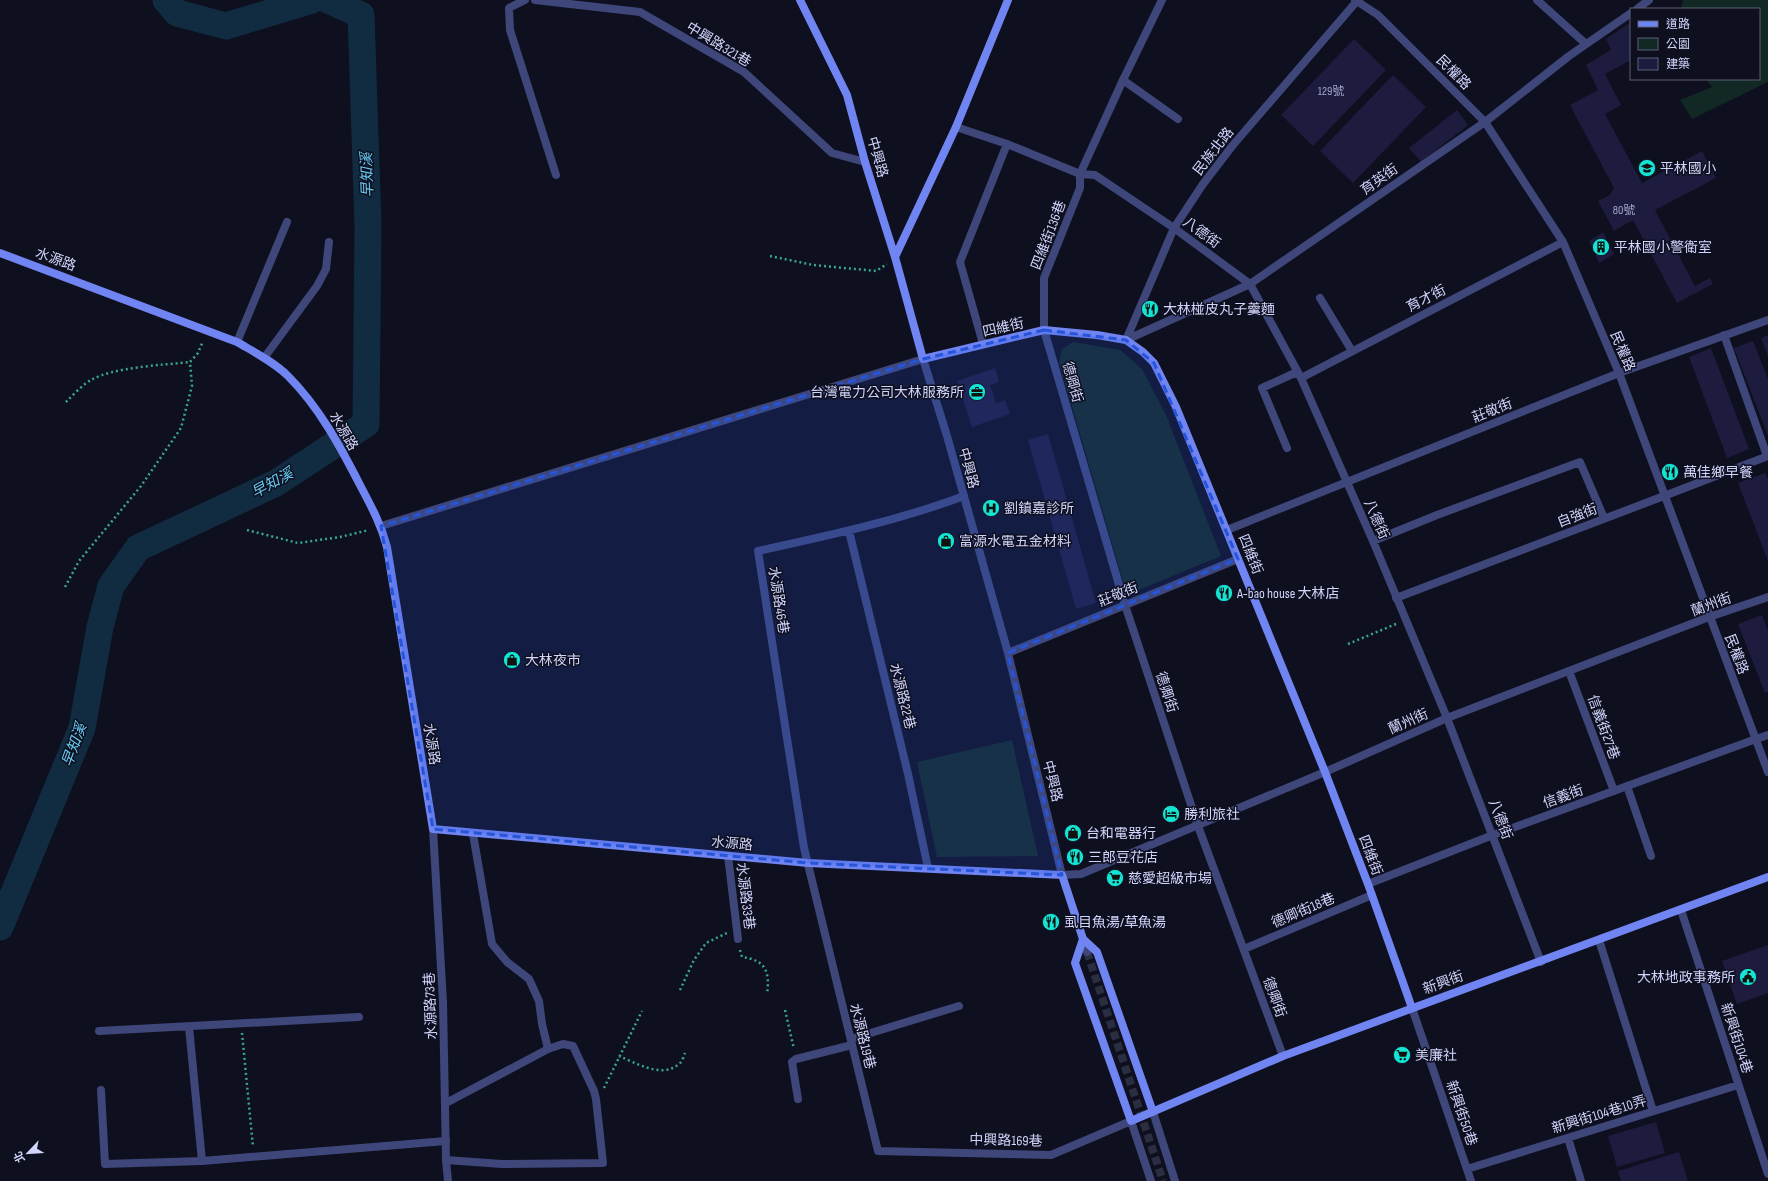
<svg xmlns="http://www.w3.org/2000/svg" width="1768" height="1181" viewBox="0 0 1768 1181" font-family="'Sofia Sans Condensed','Noto Sans TC',sans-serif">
<rect width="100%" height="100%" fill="#0e0f1f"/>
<path fill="#122824" d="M1683,0H1768V82L1692,119L1680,100L1712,87L1706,79H1759V9H1681Z
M1073,342L1120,350L1142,369L1166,415L1221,556L1127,595L1059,362L1062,349Z
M1012,740L1038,856L937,857L917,762Z"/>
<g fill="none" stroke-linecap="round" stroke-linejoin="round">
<path stroke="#112c40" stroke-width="27" d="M166,0L177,13L226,26L312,0
M0,927L82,728L100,627L111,586L138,548L276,483L366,424L368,226L361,15L328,0"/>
</g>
<path fill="#1d1c3e" d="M1631,22V66L1629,61L1605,74L1621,105L1605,114L1642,183L1702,151L1716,178L1655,210L1695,286L1710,278L1713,284L1677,303L1633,220L1614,231L1598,201L1610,195L1614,188L1570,105L1598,90L1586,65L1611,50L1606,39Z
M1354,39L1386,70L1313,146L1281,115Z
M1393,75L1426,107L1353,183L1320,151Z
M1457,110L1468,125L1421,162L1409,148Z
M1603,232L1614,254L1599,263L1589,241Z
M1768,335V356L1761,338Z
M1753,341L1768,379V436L1734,348Z
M1711,348L1749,449L1727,458L1689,357Z
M995,368L999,382L990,385L996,403L1005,400L1010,414L972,427L957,381Z
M1048,434L1096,603L1076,609L1028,440Z
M1765,473L1768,479V561L1738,483Z
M1762,615L1768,631V692L1765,693L1738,624Z
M1768,945V993L1737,1004L1722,961Z
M1656,1122L1665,1153L1617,1167L1608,1136Z
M1679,1152L1688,1181H1621L1618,1171Z"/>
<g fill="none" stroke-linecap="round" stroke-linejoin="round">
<path stroke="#2b2d40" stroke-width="8" stroke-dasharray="8 4" stroke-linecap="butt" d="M1087,952L1163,1181"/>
<path stroke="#38a78c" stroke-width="2.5" stroke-dasharray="2 3" stroke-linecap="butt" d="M770,256L813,265L876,271L887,264
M66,402C73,395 82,385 91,380C113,367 164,365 190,362
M247,530L298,543L340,537L369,530
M65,587L79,561L141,486L181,428L192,386L190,362L198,353L203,341
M1348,644L1396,624
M740,950L742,957C766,960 770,972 767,994
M680,990L694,960L706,943L727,933
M785,1010L794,1049
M242,1033L253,1147
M619,1056C636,1063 662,1079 679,1064C682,1062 684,1056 685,1053
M604,1088L642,1011"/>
<path stroke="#3e467a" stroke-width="8" d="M525,0L509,8L510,30L556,175
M535,0L640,12L744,72L832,153L865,162
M1123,80L1178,119
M956,127L1007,144L1080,174L1095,175L1174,228L1250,284L1301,378L1373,541L1447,718L1541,962
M1080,174V188L1044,278V330L1125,605L1198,826L1283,1056
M1320,298L1352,351
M1724,335L1767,456
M237,342L287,222
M983,344L960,262L1007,144
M264,358L317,286L326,269L329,242
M1287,448L1262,388L1297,372
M964,496C897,521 827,536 758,551L804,848L878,1151L1051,1155L1131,1121L1151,1181
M1664,496L1768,456
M849,531L908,774L928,868
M1373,541L1437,515L1580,462L1604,518
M1709,617L1768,597
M1569,671L1614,791
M1756,739L1768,735
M1627,786L1651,856
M728,856L738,939
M1244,949L1372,895
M189,1027L202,1161
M99,1031L359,1017
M851,1039L959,1006
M101,1090L105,1164L202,1161L446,1141
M798,1099L792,1062L796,1059L852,1045
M446,1103L548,1049
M1153,1112L1175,1181
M446,1160L502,1164L603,1163L596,1099L594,1091L573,1046L563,1044L548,1049L542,1024L539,1001L529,979L507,962L492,944L473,834"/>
<path stroke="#3e467a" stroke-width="8" d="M1355,0L1378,15L1485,122L1563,242L1619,373L1768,772
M1537,0L1586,44
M1637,9L1649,0
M1080,174L1123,80L1162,0
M1126,340L1250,284L1485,122L1569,56L1631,13
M1126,340L1174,228L1203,184L1233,145L1357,1
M1301,378L1563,242
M381,526L923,359L947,436L1008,653L1062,875L1081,874L1325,772L1447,718L1709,617
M1227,530L1619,373L1768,320
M1396,598L1664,496
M1008,653L1238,559
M433,829L443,1002L446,1160L448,1181
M1368,884L1493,835L1756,739
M1681,910L1768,1174
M1083,939L1087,952
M1599,940L1653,1111
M1412,1008L1471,1181
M1568,1138L1581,1181
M1467,1169L1738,1085"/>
<path stroke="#7085f2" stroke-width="8" d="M800,0L847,95L865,162L895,257L923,359L1044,330L1097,335L1126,340L1143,352L1154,363L1176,407L1325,772L1368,884L1412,1008
M0,253L237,342C254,352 274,362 288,376C319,407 340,446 360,485C371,506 381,524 387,547L433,829L808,863L1062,875L1083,939L1097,952L1153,1112
M895,257L956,127L1008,0
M1083,939L1075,963L1131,1121L1283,1056L1768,877"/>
</g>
<path fill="#2655da" fill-opacity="0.2" stroke="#2655da" stroke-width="3" stroke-dasharray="8 5" stroke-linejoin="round" d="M1044,330L1126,340L1154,363L1238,559L1008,653L1062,875L808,863L433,829L381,526L923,359Z"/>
<defs>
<symbol id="school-disc" viewBox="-11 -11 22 22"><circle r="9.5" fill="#14e4d3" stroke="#0e0f1f"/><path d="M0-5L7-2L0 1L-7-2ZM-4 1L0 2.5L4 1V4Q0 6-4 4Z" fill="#111"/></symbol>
<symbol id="building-disc" viewBox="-11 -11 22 22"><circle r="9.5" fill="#14e4d3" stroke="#0e0f1f"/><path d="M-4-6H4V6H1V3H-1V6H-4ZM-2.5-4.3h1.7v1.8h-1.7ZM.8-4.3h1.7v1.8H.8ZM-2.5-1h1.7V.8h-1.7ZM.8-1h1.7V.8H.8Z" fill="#111"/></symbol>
<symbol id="restaurant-disc" viewBox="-11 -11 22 22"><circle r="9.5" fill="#14e4d3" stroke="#0e0f1f"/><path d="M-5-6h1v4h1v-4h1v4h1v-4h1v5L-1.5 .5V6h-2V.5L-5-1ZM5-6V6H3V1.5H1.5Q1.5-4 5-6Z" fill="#111"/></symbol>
<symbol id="office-disc" viewBox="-11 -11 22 22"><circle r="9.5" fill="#14e4d3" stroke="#0e0f1f"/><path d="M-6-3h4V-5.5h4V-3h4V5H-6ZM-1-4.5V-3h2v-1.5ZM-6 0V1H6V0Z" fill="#111"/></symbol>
<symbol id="hospital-disc" viewBox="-11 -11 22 22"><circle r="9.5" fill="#14e4d3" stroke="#0e0f1f"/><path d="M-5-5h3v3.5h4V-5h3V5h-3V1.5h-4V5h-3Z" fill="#111"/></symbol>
<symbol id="shop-disc" viewBox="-11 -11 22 22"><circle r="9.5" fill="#14e4d3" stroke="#0e0f1f"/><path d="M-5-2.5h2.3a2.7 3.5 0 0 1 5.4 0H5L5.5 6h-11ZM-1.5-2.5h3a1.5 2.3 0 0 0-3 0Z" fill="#111"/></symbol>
<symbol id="hotel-disc" viewBox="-11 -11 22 22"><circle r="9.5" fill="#14e4d3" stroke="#0e0f1f"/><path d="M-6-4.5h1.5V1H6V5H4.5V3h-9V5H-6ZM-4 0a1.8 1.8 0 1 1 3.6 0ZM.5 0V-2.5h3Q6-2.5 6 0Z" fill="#111"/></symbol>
<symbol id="supermarket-disc" viewBox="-11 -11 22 22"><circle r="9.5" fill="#14e4d3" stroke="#0e0f1f"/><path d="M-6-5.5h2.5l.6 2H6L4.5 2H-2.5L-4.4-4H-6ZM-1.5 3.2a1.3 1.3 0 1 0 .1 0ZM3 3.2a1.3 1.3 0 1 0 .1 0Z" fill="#111"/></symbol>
<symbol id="civic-disc" viewBox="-11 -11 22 22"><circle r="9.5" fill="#14e4d3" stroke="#0e0f1f"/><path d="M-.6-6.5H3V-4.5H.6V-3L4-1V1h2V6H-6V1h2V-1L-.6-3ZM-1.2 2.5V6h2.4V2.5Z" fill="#111"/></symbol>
</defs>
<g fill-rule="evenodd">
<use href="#school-disc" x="1637" y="158" width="20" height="20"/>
<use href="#building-disc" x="1591" y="237" width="20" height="20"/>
<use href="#restaurant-disc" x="1140" y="299" width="20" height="20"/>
<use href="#office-disc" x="967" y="382" width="20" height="20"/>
<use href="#restaurant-disc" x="1660" y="462" width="20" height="20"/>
<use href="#hospital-disc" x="981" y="498" width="20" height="20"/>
<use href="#shop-disc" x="936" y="531" width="20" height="20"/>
<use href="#restaurant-disc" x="1214" y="583" width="20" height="20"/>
<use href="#shop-disc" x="502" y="650" width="20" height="20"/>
<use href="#hotel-disc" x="1161" y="804" width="20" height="20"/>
<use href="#shop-disc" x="1063" y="823" width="20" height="20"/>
<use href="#restaurant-disc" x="1065" y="847" width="20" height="20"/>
<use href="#supermarket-disc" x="1105" y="868" width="20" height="20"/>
<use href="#restaurant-disc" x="1041" y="912" width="20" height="20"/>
<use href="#civic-disc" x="1738" y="967" width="20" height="20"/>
<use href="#supermarket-disc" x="1392" y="1045" width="20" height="20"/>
</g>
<g text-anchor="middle" stroke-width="3" stroke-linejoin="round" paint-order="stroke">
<g font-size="12" fill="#a4a6cc">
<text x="1331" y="95">129號</text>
<text x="1624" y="214">80號</text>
</g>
<g font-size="14" fill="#d1d4fb" stroke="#0e0f1f">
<text transform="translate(719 44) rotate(31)" y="5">中興路321巷</text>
<text transform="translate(1454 72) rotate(45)" y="5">民權路</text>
<text transform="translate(1213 151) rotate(-52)" y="5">民族北路</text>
<text transform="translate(878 157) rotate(74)" y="5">中興路</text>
<text transform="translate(1379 179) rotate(-35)" y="5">育英街</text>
<text transform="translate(1202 232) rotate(36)" y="5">八德街</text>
<text transform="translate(1048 235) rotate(-69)" y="5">四維街136巷</text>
<text transform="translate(56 259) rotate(20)" y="5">水源路</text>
<text transform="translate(1426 298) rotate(-27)" y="5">育才街</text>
<text transform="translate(1003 327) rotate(-13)" y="5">四維街</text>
<text transform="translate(1623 351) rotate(67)" y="5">民權路</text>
<text transform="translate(1073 382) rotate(74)" y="5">德卿街</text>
<text transform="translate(1492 410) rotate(-22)" y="5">莊敬街</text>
<text transform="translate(344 431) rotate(59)" y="5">水源路</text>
<text transform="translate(969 468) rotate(75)" y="5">中興路</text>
<text transform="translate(1577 515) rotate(-21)" y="5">自強街</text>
<text transform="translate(1377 519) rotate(66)" y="5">八德街</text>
<text transform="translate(1251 554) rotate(68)" y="5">四維街</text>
<text transform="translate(1118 594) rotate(-22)" y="5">莊敬街</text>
<text transform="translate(779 600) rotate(81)" y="5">水源路46巷</text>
<text transform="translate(1711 604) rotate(-20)" y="5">蘭州街</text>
<text transform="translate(1737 654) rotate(69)" y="5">民權路</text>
<text transform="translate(1167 692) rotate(72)" y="5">德卿街</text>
<text transform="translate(903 696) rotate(76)" y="5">水源路22巷</text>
<text transform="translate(1408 721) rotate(-24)" y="5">蘭州街</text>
<text transform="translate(1604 727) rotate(70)" y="5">信義街27巷</text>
<text transform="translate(432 744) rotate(81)" y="5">水源路</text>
<text transform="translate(1053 781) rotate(76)" y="5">中興路</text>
<text transform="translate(1563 796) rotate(-20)" y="5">信義街</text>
<text transform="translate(1501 819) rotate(69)" y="5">八德街</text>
<text transform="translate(732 843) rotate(5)" y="5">水源路</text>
<text transform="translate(1371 855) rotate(69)" y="5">四維街</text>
<text transform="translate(746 896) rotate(83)" y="5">水源路33巷</text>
<text transform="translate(1303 910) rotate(-23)" y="5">德卿街18巷</text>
<text transform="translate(1443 982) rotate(-20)" y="5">新興街</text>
<text transform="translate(1275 997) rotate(70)" y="5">德卿街</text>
<text transform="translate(430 1006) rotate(-92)" y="5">水源路73巷</text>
<text transform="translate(863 1036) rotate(76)" y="5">水源路19巷</text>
<text transform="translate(1737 1038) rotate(72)" y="5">新興街104巷</text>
<text transform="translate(1462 1113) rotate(71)" y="5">新興街50巷</text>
<text transform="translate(1599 1114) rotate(-17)" y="5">新興街104巷10弄</text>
<text transform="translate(1006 1140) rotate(1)" y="5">中興路169巷</text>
</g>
<g font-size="14" fill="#d1d4fb" stroke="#0e0f1f" text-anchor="start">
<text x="1660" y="173">平林國小</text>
<text x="1614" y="252">平林國小警衛室</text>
<text x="1163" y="314">大林椪皮丸子羹麵</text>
<text x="964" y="397" text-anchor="end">台灣電力公司大林服務所</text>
<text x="1683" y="477">萬佳鄉早餐</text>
<text x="1004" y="513">劉鎮嘉診所</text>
<text x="959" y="546">富源水電五金材料</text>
<text x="1237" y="598">A-bao house 大林店</text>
<text x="525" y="665">大林夜市</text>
<text x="1184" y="819">勝利旅社</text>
<text x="1086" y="838">台和電器行</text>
<text x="1088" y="862">三郎豆花店</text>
<text x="1128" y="883">慈愛超級市場</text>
<text x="1064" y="927">虱目魚湯/草魚湯</text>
<text x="1735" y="982" text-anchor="end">大林地政事務所</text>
<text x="1415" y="1060">美廉社</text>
</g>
<g font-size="15" font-style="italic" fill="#68cbf2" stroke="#0e0f1f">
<text transform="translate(367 175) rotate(-92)" y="5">早知溪</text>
<text transform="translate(272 483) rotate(-29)" y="5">早知溪</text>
<text transform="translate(74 745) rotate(-70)" y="5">早知溪</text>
</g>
</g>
<rect x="1630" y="8" width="130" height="72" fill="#0e0f1f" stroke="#5c5e77"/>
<rect x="1638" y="21" width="20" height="6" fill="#7085f2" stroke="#5c5e77"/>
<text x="1666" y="28" font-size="12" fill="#d1d4fb">道路</text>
<rect x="1638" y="38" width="20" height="12" fill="#122824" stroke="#5c5e77"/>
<text x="1666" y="48" font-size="12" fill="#d1d4fb">公園</text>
<rect x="1638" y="58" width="20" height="12" fill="#1d1c3e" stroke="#5c5e77"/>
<text x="1666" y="68" font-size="12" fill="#d1d4fb">建築</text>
<g transform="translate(28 1153) rotate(245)" stroke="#0e0f1f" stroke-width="3" paint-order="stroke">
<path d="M0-3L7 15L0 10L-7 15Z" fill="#d1d4fb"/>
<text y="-6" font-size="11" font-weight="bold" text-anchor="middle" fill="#d1d4fb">北</text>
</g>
</svg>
